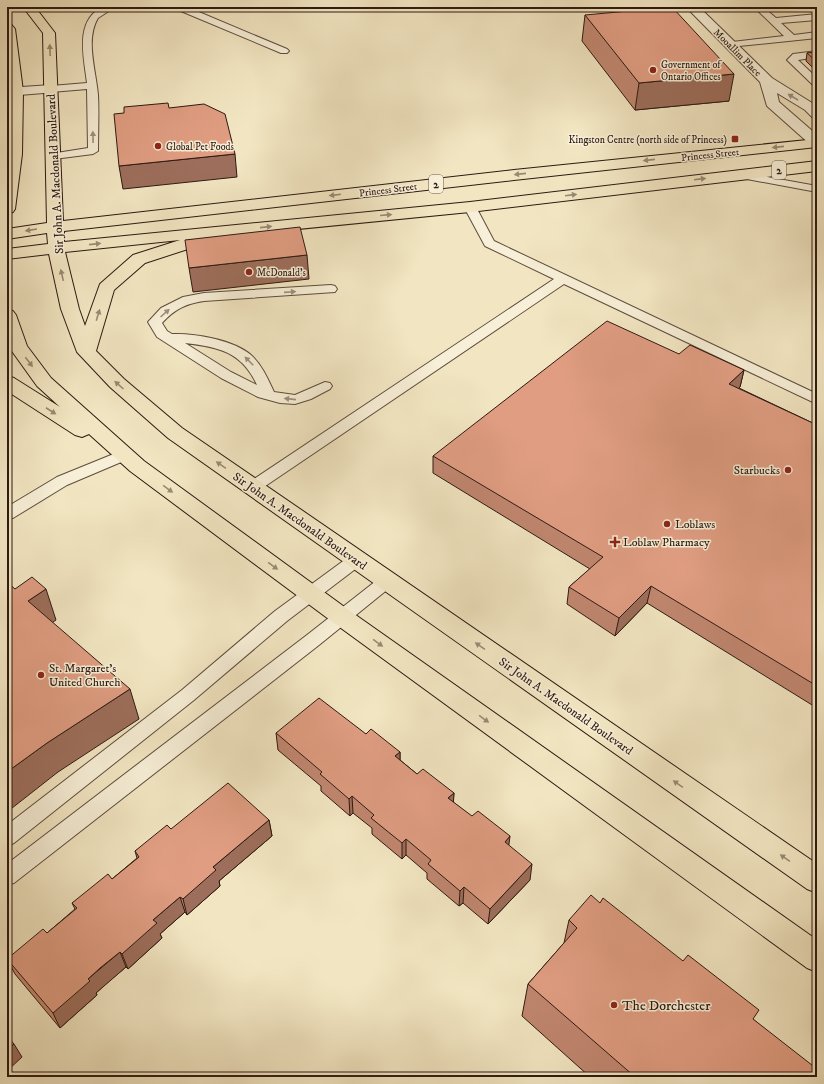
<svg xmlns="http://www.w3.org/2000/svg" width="824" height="1084" viewBox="0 0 824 1084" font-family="'IM FELL DW Pica',serif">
<rect width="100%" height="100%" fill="#f2e6c2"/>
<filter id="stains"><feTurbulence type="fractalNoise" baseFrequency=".005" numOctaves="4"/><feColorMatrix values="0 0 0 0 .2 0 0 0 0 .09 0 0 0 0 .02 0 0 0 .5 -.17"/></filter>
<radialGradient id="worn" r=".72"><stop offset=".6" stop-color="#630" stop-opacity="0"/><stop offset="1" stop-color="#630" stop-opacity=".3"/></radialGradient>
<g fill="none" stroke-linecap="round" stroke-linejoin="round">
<defs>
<path id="lane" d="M103,7H115L98,18C85,40 96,70 98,95C99,113 98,132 98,151L93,154L54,159L50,158L49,156L50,154L88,148L87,89L51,92L46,89L51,86L87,83C84,58 74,20 103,7Z
M175,7H187L287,49L289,51L287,53H281L176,9Z
M754,7H763L776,18L817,14V20L781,23L794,35L817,32V38L729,47L727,45L729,43L732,42L784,36Z
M817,51V57L798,60L817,78V86L813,85L787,60L793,54Z
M740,172L817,186V192L736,177L734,175Z
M470,204L474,205L476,207L494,241L817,394V404L564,284L258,491L253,492L248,491L245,487L248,483L554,279L485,246L464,207L466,205Z
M331,285L335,286L337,289L335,292L204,301C185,304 175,309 162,323L167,331L172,334C194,333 234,340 251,355C262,365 268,379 274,392L295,395L325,382L330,383L332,386L330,389L311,399L295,404L280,403L258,397L221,378L157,337L148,322L161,308L183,297L204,293ZM185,343C219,347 242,352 257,385L231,372Z
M121,451L126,452L128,456L126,460L67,485L13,518L7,519V507L57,477Z
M356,554L362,556L364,560L362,564L287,621L194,700L14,843L7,846V825L182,690L275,611L350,556Z
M387,575L393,577L395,581L393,585L319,645L14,883L7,885V864L307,635L381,577Z"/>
<path id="street" d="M686,7H699L772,78L817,106V118L812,117L805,110L777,93L779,102L817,135V147L812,146L767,106L760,82Z
M51,85L56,86L58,89L56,92L7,96V88Z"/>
<path id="primary" d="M23,7H35L55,33L63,221L514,170L817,139V147L514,180L64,231V242L470,202L817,161V171L470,212L187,240H191L193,244L191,248L145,263L114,290L96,351L124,379L182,428L817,864V893L807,889L168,438L110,387L77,352L61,309L49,254L7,259V249L48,244L47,233L7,239V229L47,223L43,33ZM180,240L133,255L100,284L85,326L79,309L65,252Z
M7,23L11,24L15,29L23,91L22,154L15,209L13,212L7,214L9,91L7,71Z
M7,310L13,311L16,315L27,346L51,378L144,461L350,611L817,940V972L807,968L334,623L130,471L89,434L82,437L75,435L7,391V376L14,378L60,407L37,386L9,347L7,342Z"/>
</defs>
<use href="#lane" stroke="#5e4c3e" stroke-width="2"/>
<use href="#street" stroke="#5e4c3e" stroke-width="2"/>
<use href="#primary" stroke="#2d1912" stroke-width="2"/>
<use href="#lane" fill="#f7efd7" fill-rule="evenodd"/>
<use href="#street" fill="#f7efd7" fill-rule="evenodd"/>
<use href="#primary" fill="#f2e6c2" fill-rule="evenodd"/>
</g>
<path fill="#c18770" stroke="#2d1912" d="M585,15L729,101L635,110L582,41Z
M817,52V76L816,74V71L806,61L807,53Z
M679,354L744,370L740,387L739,388L817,425V708L647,603L615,636L567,604L569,587L590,569L433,473V456Z
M276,733L366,734L400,752V760L417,774L454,793L453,802L509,846L530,880L488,924L463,903L459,906L427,879V873L406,855L402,859L372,834V828L353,813L350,816L321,791V786L278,750Z
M269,820L272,836L219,881L220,886L187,915L185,912L160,934L162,938L128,969L126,967L107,983L96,993L97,995L60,1028L15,974L7,959L47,933L75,909L72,903L112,879L137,858L135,851L171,829Z
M600,903L754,1020L817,1077H590L522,1016L528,984L564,943L569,920Z"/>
<path fill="#9d6e5b" stroke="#2d1912" d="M734,74L729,101L635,110L639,83Z
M235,154L237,177L123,189L119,166Z
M307,255L309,279L193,292L189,268Z
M744,370L740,387L725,401L729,384Z
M651,586L647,603L615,636L619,618Z
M46,589L56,620L39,632L28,601Z
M130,689L139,719L58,772L7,812V772L47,743Z
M400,752V768L395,756Z
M454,793L453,810L448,798Z
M352,796L353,813L350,816L349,799Z
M269,820L272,836L219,881L220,886L187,915L183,899L213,867Z
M510,836L508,852L505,842Z
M406,839V855L402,859V843Z
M532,864L530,880L488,924L490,909Z
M464,887L463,903L459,906L460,891Z
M180,897L185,912L160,934L162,938L128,969L122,954L153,920Z
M120,952L126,967L96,993L97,995L60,1028L53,1013L88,979Z
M14,1044L22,1057L7,1071V1050Z"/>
<path fill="#e09d82" stroke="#2d1912" d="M672,7L734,74L639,83L585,15Z
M817,52V62L807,53Z
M168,103L169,108L204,104L225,114L235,154L119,166L114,114L124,113V107Z
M300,227L307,255L189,268L185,240Z
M607,321L679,354L690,345L744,370L729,384L817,425V686L651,586L619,618L569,587L603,557L433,456Z
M32,577L46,589L28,601L130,689L47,743L7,772V582L15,589Z
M319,698L366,734L371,729L400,752L395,756L417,774L423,769L454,793L448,798L472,816L478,811L510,836L505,842L532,864L490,909L464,887L460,891L428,864L431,860L406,839L402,843L371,818L374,815L352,796L349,799L320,774L322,772L276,733Z
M228,783L269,820L213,867L216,870L183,899L180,897L153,920L157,923L122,954L120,952L100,968L88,979L90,981L53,1013L7,959L43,929L47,933L77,908L72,903L108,874L112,879L139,857L135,851L167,825L171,829Z
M591,895L600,903L603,898L683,961L688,955L759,1010L753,1019L817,1069V1077H634V1076L528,984L577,928L569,920Z
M7,1036L14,1044L7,1050Z"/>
<defs><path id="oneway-solid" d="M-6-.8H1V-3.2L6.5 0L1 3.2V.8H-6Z"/></defs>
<g fill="#998a73">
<use href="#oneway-solid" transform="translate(50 50) rotate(-92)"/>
<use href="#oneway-solid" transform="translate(778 147) rotate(174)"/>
<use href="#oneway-solid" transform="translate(649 160) rotate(174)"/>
<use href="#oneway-solid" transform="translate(520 174) rotate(174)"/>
<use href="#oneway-solid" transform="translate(700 179) rotate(-7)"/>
<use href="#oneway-solid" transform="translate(335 195) rotate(173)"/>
<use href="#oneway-solid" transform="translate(571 195) rotate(-7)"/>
<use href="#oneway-solid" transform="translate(386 215) rotate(-5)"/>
<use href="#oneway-solid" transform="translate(266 227) rotate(-6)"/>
<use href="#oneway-solid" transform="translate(31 230) rotate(171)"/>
<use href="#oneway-solid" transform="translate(95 244) rotate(-6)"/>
<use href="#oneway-solid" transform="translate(62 275) rotate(-103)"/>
<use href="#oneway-solid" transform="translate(98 315) rotate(-73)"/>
<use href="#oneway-solid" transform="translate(29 362) rotate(53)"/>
<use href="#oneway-solid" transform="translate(119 385) rotate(-138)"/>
<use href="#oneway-solid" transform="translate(51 411) rotate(33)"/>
<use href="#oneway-solid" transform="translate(221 465) rotate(-145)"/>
<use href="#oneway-solid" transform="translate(168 489) rotate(36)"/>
<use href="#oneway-solid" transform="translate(273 566) rotate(36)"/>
<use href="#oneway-solid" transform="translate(378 643) rotate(36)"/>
<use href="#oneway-solid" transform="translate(480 646) rotate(-145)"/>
<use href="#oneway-solid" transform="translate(484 719) rotate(36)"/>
<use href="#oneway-solid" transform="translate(678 784) rotate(-145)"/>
<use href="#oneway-solid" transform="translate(785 858) rotate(-145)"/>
</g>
<g fill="#9c8f7e">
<use href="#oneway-solid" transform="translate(793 97) rotate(-149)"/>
<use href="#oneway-solid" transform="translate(93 137) rotate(-91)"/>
<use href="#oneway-solid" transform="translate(290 292) rotate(-4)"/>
<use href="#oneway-solid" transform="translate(165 313) rotate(-42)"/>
<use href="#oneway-solid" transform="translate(249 361) rotate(-135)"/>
<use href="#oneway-solid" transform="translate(290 399) rotate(-174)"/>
</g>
<g fill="#8f2418" stroke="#f7efd7" stroke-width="1.5">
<circle cx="653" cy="70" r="4"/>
<rect x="731" y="135" width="8" height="8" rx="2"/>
<circle cx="158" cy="146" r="4"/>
<circle cx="249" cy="272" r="4"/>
<circle cx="788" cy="470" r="4"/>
<circle cx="667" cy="524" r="4"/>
<path d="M613 536h4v4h4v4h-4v4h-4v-4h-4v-4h4z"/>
<circle cx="41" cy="675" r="4"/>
<circle cx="614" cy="1005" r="4"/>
</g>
<g text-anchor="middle" stroke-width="3" stroke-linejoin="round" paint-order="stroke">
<g font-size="10" fill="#2d1912" stroke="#f7efd7">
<text transform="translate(738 52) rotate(45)" y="4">Mooallim Place</text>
<text transform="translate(710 154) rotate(-6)" y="4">Princess Street</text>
<text transform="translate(388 189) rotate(-7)" y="4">Princess Street</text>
</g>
<g font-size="10" fill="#2d1912" stroke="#f7efd7" text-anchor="start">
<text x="661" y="68">Government of<tspan x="661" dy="12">Ontario Offices</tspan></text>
<text x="727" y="143" text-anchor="end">Kingston Centre (north side of Princess)</text>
<text x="166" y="150">Global Pet Foods</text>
<text x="257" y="276">McDonald's</text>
</g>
<g fill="#f7efd7" stroke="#6a594d" stroke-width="1">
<rect x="772" y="161" width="14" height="18" rx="3"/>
<rect x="429" y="175" width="14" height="18" rx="3"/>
</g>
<g font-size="11" font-weight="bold" fill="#2d1912">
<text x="779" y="174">2</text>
<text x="436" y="188">2</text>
</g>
<g font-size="12" fill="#2d1912" stroke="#f7efd7">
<text transform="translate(55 174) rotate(-93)" y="4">Sir John A. Macdonald Boulevard</text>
<text transform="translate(300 521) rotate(35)" y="4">Sir John A. Macdonald Boulevard</text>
<text transform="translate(566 706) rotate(35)" y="4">Sir John A. Macdonald Boulevard</text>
</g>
<g font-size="12" fill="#2d1912" stroke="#f7efd7" text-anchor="start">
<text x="780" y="474" text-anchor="end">Starbucks</text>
<text x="675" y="528">Loblaws</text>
<text x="623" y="546">Loblaw Pharmacy</text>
<text x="49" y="672">St. Margaret's<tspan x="49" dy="14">United Church</tspan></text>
</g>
<g font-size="14" fill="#2d1912" stroke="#f7efd7" text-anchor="start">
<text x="622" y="1010">The Dorchester</text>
</g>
</g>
<rect width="824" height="1084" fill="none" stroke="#f2e6c2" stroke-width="24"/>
<rect x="8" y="8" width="808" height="1068" fill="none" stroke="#2d1912" stroke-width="2"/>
<rect x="12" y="12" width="800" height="1060" fill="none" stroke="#2d1912"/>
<rect width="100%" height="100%" filter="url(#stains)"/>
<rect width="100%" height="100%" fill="url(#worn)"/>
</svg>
